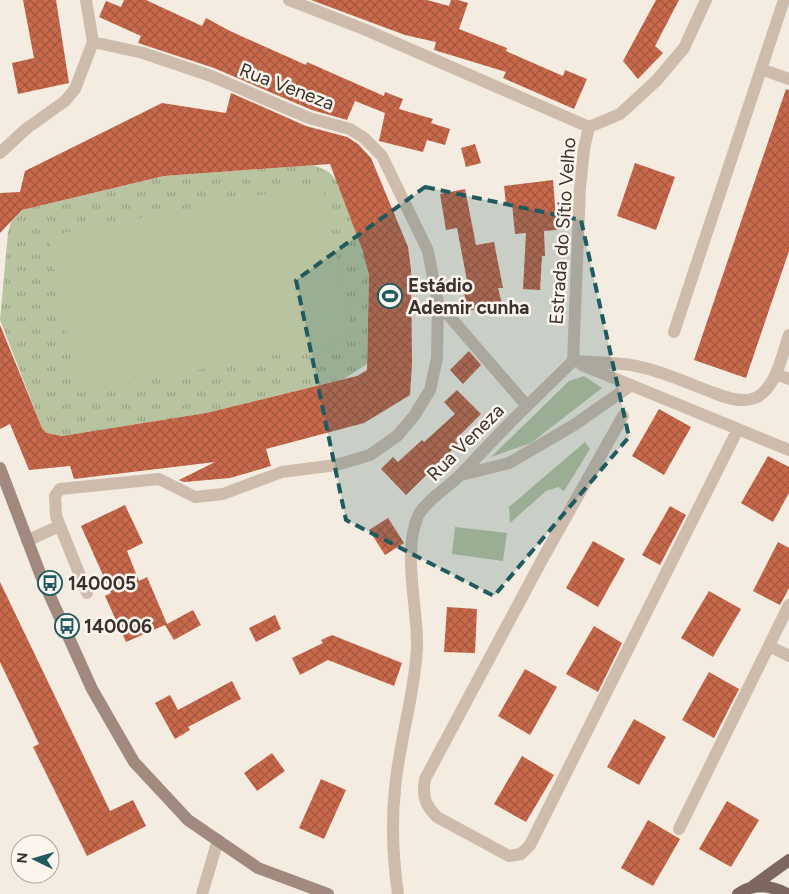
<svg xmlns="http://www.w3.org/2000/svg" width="789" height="894" viewBox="0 0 789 894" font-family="Figtree,sans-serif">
<defs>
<pattern id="grass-tufts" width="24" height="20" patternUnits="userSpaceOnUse" patternTransform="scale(1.25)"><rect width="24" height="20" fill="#b8c4a0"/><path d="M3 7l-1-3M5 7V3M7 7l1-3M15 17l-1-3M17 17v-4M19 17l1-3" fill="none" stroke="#97a083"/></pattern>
<pattern id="building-cross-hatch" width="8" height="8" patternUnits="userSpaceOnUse" patternTransform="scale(1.25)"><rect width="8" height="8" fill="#c8694b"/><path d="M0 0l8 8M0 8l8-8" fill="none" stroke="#a4573f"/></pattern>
</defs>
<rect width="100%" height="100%" fill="#f4ebe1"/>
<path fill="url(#grass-tufts)" d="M314,165L329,172L337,181L362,249L369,275L367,364L344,379L206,413L63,436L47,433L42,428L0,320L8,233L11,222L22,210L164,176Z"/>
<path fill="#b8c4a0" d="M322,183L353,340L78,393L48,236Z
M584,376L602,388L531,443L491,457L569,381Z
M585,442L590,449L564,491L558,487L546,491L510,523L509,507Z
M455,527L507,533L503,561L452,554Z"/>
<path fill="url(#building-cross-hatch)" d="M23,0H56L69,83L18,94L12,63L34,58Z
M124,0H146L202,26L206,18L230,31L306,65L307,62L384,96L385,92L403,99L399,109L433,119L431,123L450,129L445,145L427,140L423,152L379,141L385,113L355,101L347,120L312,110L214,68L138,43L141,36L99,17L106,1L121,7Z
M311,0H427L449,6L451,0H458L468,3L459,29L507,48L506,51L563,76L565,70L587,79L574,109L503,78L506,72L434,50L436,42L405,35Z
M656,0H679L655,46L663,53L638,79L623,61Z
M786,89L789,90V251L746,378L694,360Z
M231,93L306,126L347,137L358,144L371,158L408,247L411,270L412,364L410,395L364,423L266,449L271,466L230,478L184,482L179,480L215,462L74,479L70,466L29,470L10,424L0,429V325L42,428L47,433L62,436L206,413L357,376L367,370L369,275L362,249L330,164L164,176L22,210L0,233V193L20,192L25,171L162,103L226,113Z
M475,144L481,163L466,167L461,148Z
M635,163L675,177L656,230L617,216Z
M553,180L557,230L544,231L545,256H542L540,290L523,289L526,233L515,234L512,203L506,204L504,186Z
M465,189L476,245L494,242L503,288H498L502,304L468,311L464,292L469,291L457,228L446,230L440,194Z
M469,351L481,365L463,384L450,370Z
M457,390L481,414L455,440L458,444L406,495L381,469L393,457L398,462L422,440L424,442L455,414L444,402Z
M659,409L691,427L664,475L632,456Z
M768,456L789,467V493L773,522L741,503Z
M125,505L143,543L127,551L139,581L147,577L167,624L193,610L201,625L174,640L165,625L126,642L105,596L111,593L81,526Z
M670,506L686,515L660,565L642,555Z
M388,518L404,543L385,555L369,530Z
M593,541L625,559L598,607L566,588Z
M778,542L789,548V588L780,605L753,591Z
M0,582L110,811L133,800L146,826L87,856L33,747L39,744L0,662Z
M709,591L741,609L713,657L681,638Z
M447,607L477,609L475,653L444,652Z
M275,615L281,629L256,642L249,628Z
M594,626L622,643L598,692L566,674Z
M332,635L402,663L394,686L328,660L300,675L292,658L323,643L321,640Z
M525,669L557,687L530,735L498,716Z
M709,672L739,689L714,738L682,720Z
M232,681L241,699L188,727L190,730L175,739L155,703L170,695L178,710Z
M634,719L666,737L639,785L607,767Z
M272,753L285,771L257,791L244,773Z
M522,756L554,775L526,822L494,804Z
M321,779L346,790L324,839L299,828Z
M727,801L759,820L731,867L699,849Z
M648,820L680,839L653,886L621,868Z"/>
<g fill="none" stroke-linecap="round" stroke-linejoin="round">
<path stroke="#cdbbac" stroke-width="12" d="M289,0L366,30L589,127
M93,42L143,53L211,76L309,118L350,129L364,138L382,156L428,251L438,303L527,406C504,428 483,451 461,474C450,486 424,502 418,516C402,553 418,607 417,647C415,695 399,741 395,789C391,824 393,859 398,894
M761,69L789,79
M0,153L26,129L65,101L75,89L93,42L86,0
M674,332L784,0
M573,361C592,362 612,362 631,365C660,370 687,383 714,393C727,398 742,403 755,398C776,389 782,355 789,335
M582,365L789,450
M776,374L789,379
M527,406L573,361L580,188L584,149L589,127L620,114L656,81L684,48L706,0
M623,416L543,558L425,779C422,796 425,805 437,817L509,856L521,854L530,845L738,429
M461,475L509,463L574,425L630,386
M27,541L59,526
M87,593L56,516L55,496L60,489L159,479L195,497L223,494L282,472L336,465L370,455L397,436L414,416L430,390L437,358L438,303
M769,646L789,656
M679,829L789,605
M202,894L218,840"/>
<path stroke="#a18a7d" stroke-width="12" d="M0,468L41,576L92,689L134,762L188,820L258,868L328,894"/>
<path stroke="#7d675c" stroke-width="12" d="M753,886L789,860
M738,894C753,883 771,885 787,894"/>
</g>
<path fill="#1f5a5e" fill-opacity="0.2" stroke="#1f5a5e" stroke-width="4" stroke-dasharray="10 6" stroke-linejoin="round" d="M425,187L581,220L629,437L494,596L346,520L296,280Z"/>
<defs>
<symbol id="stadium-ring" viewBox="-11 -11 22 22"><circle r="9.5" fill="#fbf5ee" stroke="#1f5a5e" stroke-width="1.5"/><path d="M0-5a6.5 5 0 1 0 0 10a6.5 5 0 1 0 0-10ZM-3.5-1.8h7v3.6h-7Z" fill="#1f5a5e"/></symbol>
<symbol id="bus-ring" viewBox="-11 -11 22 22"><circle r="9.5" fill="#fbf5ee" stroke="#1f5a5e" stroke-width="1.5"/><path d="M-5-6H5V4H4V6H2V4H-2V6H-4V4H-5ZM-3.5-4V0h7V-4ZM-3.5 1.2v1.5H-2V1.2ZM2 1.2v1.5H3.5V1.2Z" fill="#1f5a5e"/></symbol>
</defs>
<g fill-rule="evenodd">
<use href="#stadium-ring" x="376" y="282" width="28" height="28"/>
<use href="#bus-ring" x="36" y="569" width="28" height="28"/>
<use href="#bus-ring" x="53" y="612" width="28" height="28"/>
</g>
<g text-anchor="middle" stroke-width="5" stroke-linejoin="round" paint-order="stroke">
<g font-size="19" fill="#3b302b" stroke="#fbf5ee">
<text transform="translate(287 86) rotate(21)" y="7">Rua Veneza</text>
<text transform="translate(562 231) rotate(-86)" y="7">Estrada do Sítio Velho</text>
<text transform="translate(465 442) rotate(-45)" y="7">Rua Veneza</text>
</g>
<g font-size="19" font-weight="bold" fill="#3b302b" stroke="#fbf5ee" text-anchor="start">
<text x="408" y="292">Estádio<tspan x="408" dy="22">Ademir cunha</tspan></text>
<text x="68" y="590">140005</text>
<text x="84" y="633">140006</text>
</g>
</g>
<g transform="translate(35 859) rotate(275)"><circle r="24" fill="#fbf5ee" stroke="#aea6a0"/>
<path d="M0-4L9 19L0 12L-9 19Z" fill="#1f5a5e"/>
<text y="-8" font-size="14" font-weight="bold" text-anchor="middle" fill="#3b302b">N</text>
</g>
</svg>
